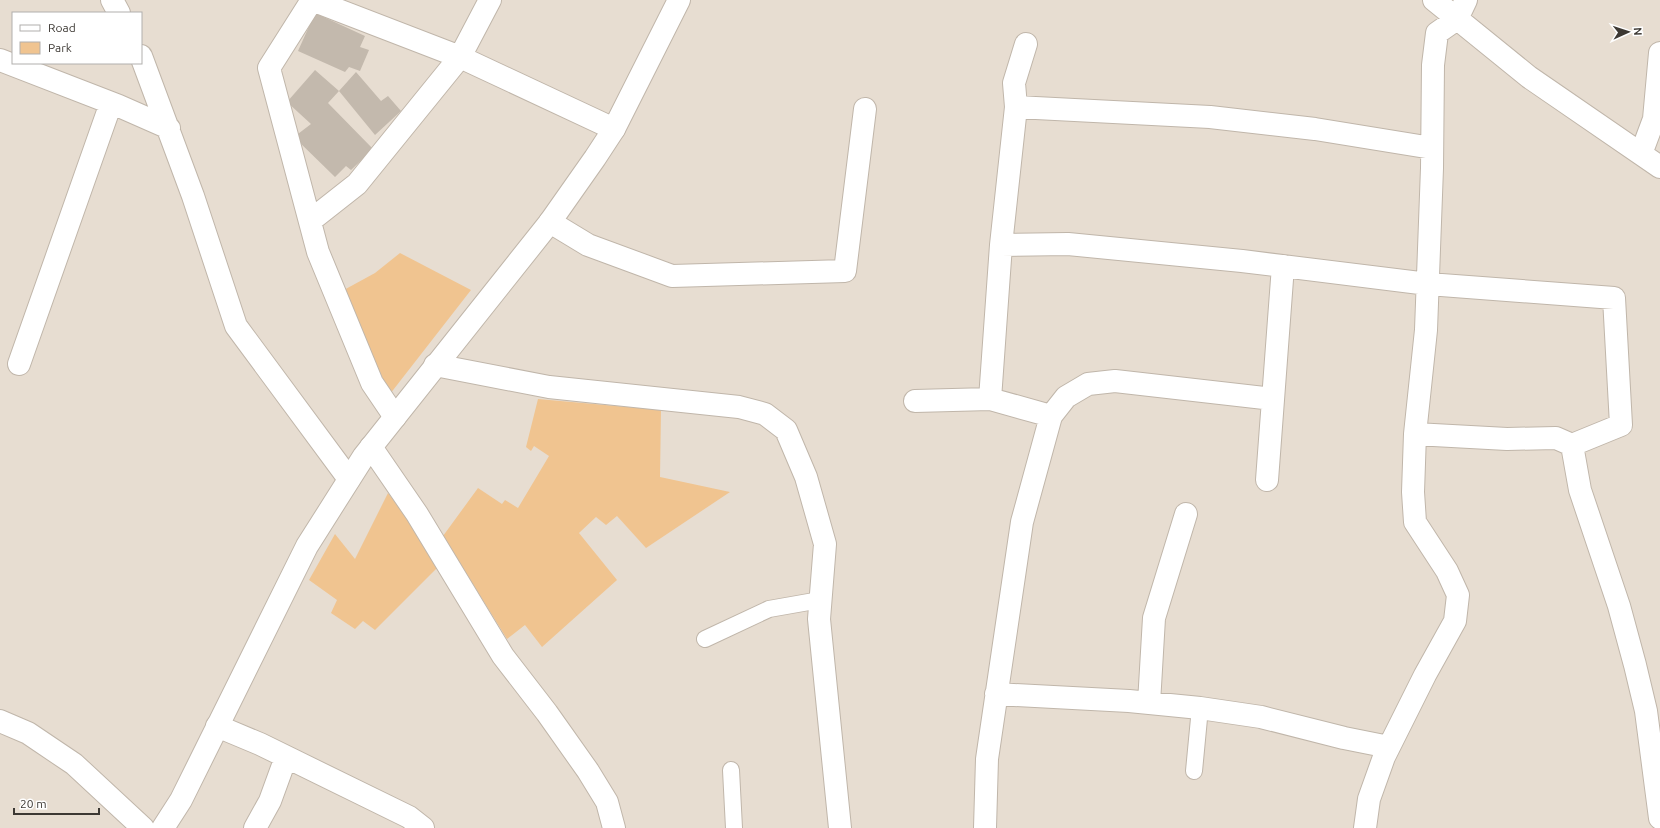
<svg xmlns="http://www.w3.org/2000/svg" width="1660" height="828" viewBox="0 0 1660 828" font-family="Ubuntu,sans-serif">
<rect width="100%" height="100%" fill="#e7ddd1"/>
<path fill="#f0c490" d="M400,253L471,290L390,394L342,291L375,273Z
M538,399L661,410L660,477L730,492L646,548L617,516L606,525L596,517L579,533L617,580L542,647L525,625L507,639L443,536L478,488L502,504L505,500L518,508L549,456L534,446L531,451L526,447Z
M388,493L413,526L439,566L375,630L363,621L355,629L331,613L337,600L309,580L335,534L355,559Z"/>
<path fill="#c3b9ad" d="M315,13L365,36L360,47L369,50L360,71L349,67L345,72L298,51Z
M315,70L339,91L328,103L373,149L351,170L346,166L335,177L294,137L311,124L287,102Z
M356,72L381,101L388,96L401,111L375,135L339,91Z"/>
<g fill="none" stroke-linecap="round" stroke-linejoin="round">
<defs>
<path id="lane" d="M705,639L769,609L820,600
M731,770L734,828
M1194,771L1200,708"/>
<path id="street" d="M112,0L119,13
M312,0L269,68L318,252L372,383L395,417
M312,0L460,57L614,129
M1434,0L1529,77L1660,167
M1026,44L1014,83L1016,107L1001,245L990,399L1051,416
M141,56L193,196L236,326L349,479
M0,60L119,106L169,128
M1016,107L1210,117L1315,129L1432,148
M1641,154L1654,119L1660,53
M310,221L357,184L460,57L490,0
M550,222L588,245L672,276L845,271L865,109
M1001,245L1068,244L1242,261L1428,284L1614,298L1621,425L1572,445
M19,364L111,103
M435,365L549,387L739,407L765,414L786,430L806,477L825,544L819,619L840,828
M915,401L990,399
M1415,434L1507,439L1556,438L1572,445L1580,490L1619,606L1635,665L1646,711L1660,818
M371,447L417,514L503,656L547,713L588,771L607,802L614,828
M1267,480L1283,266
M996,694L1129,701L1200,708L1261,717L1344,738L1389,747
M1149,703L1154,618L1186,514
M0,721L28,733L74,764L143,828
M217,726L260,744L409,817L423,828
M255,828L270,801L286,757
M985,828L987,759L1022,522L1051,416L1066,397L1088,384L1115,381L1273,399
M1365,828L1369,799L1384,757L1425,675L1455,621L1458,595L1447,571L1415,522L1413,492L1415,434L1426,330L1432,168L1433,65L1437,33L1457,19L1466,0"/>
<path id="secondary" d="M163,828L181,800L307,546L364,456L550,222L595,158L614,129L679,0"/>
</defs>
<use href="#lane" stroke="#c0b6aa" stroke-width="18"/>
<use href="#street" stroke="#c0b6aa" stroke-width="24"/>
<use href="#secondary" stroke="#c0b6aa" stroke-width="24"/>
<use href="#lane" stroke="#fff" stroke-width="16"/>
<use href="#street" stroke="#fff" stroke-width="22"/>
<use href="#secondary" stroke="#fff" stroke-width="22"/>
</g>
<rect x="12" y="12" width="130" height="52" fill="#ffffff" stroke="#b1afad"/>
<rect x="20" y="25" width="20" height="6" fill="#ffffff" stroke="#b1afad"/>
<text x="48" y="32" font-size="12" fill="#3c3833">Road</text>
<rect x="20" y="42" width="20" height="12" fill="#f0c490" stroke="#b1afad"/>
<text x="48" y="52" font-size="12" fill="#3c3833">Park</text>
<g transform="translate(1628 32) rotate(87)" stroke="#ffffff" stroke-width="3" paint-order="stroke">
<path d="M0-3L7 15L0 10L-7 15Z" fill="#3c3833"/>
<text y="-6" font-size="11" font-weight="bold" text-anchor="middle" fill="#3c3833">N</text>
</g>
<path d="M14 808v6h85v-6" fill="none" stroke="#3c3833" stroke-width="2"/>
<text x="20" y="808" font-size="12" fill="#3c3833" stroke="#ffffff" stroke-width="3" paint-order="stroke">20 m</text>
</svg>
